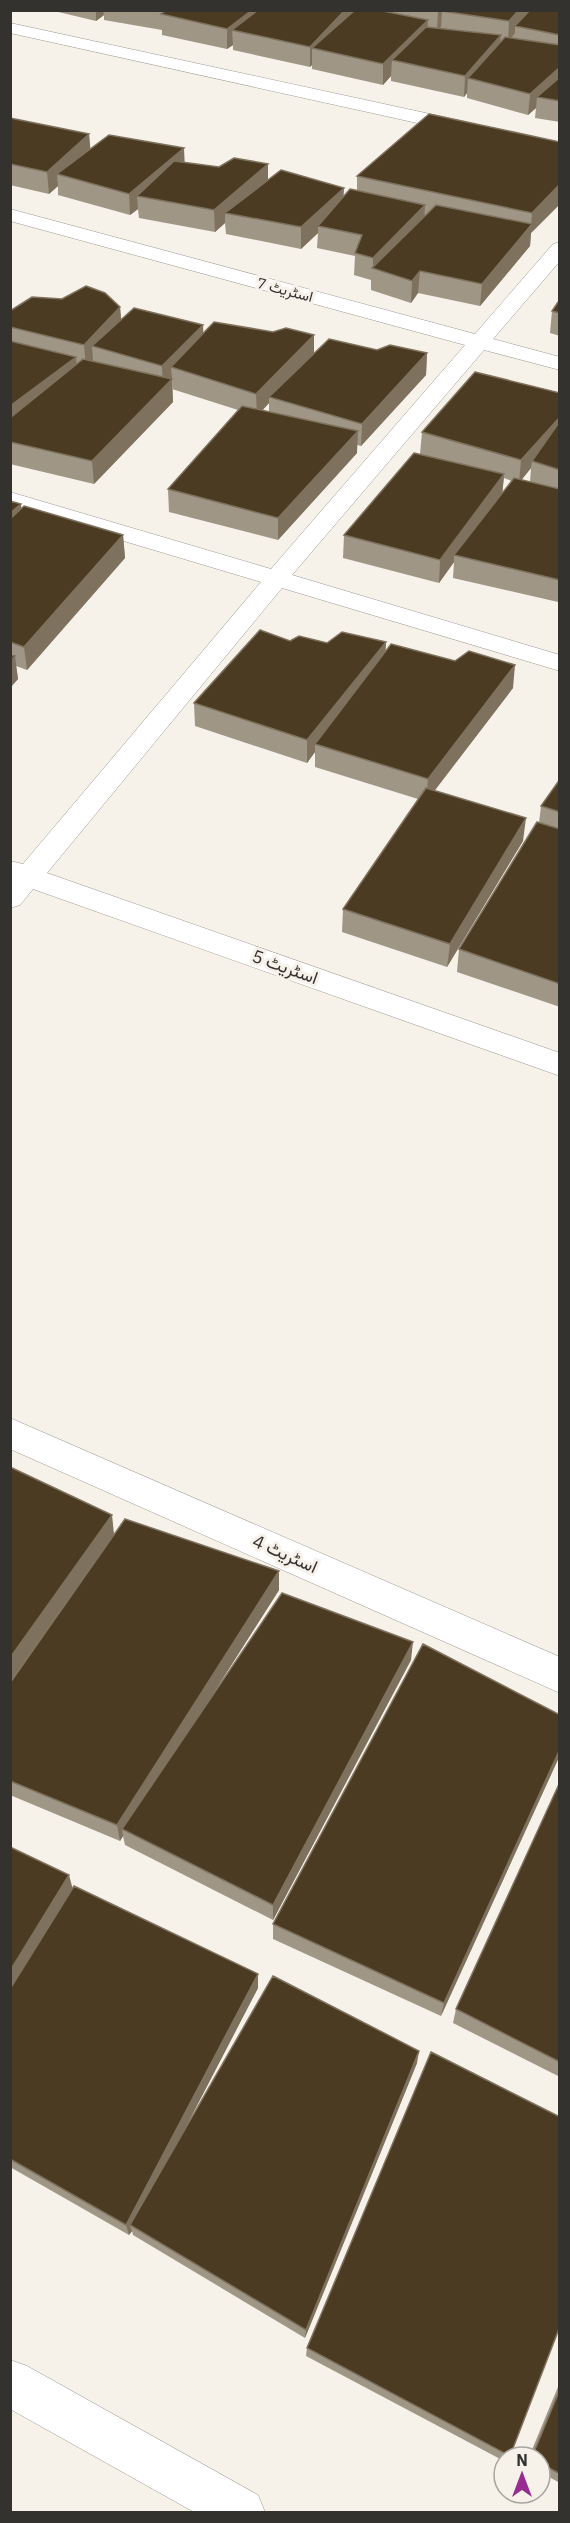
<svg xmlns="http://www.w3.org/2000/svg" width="570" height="2523" viewBox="0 0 570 2523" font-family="'IBM Plex Sans',Vazirmatn,sans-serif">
<rect width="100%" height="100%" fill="#f6f1e9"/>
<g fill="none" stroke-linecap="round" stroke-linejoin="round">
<defs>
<path id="minor" d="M10,23L467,122L474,124L476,128L474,132L467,134L10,33Z
M10,209L475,334L553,244L560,242V261L493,339L560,357V370L484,350L292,575L560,655V671L282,588L47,873L560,1053V1076L33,889L20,905L10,908V861L23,864L261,582L10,507V492L271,569L465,345L10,221Z
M10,1418L560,1657V1693L10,1449Z
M10,2360L27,2366L258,2495L265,2512H194L10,2409Z"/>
</defs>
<use href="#minor" stroke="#9d9891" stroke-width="1"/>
<use href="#minor" fill="#fff" fill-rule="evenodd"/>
</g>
<path fill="#a09686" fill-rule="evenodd" d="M50,10H560V122L535,118L536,108L528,115L467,98V93L464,97L391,81V76L383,85L312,69V65L310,67L233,50V45L227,49L162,35V30L104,20V15L96,21Z
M10,118L89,134L90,149L219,167L268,164V180L344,196L357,190V176L560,142V204L531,233L530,246L480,306L418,293L411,303L371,290V280L354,275L355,256L317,248L318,233L301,249L226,234L225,223L215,232L139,218L138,209L130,215L58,195V186L49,194L10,185Z
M560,301V336L550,333L552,311Z
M120,307L121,320L203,334L273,332L314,335V354L377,350L427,353L426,375L361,446L357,445V453L278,540L169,512L168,489L238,410L172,389V379L173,402L94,484L10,464V311ZM269,403V412L262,411Z
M560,393V600L558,602L453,578L454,562L439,583L343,558L344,535L420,454L422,432ZM531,468L530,482L521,480ZM504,478L512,481L502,494Z
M10,501L21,504V509L123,535L125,558L27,670L16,666L18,679L10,688Z
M290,641L327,643L386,642L385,652L513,688L434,791L523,841L447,967L342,932L343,909L418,799L315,767V752L307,763L195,726L194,703Z
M560,779V1007L457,972L459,949L539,823L541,806Z
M10,1467L114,1534L279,1590L207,1703L411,1660L273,1920L125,1845L123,1836L120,1841L10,1795V1683L100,1554L10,1682Z
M560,1715V1755L441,2016L273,1939V1924Z
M560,1782V2077L453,2023L456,2009Z
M10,1847L72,1889L258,1988L182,2134L417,2063L305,2338L133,2235L132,2231L129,2235L10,2167Z
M560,2326L510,2457H504V2461L306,2356L307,2348Z
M560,2382V2483L540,2472V2457H529Z"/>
<path fill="#7e725e" d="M96,10H103L104,15L96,21Z
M252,10H281L232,30L233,45L227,49V29Z
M345,10H353L352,23L312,48V65L310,67V47Z
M457,10L442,11L441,27L437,31L438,11Z
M519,10H535L515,26V33L508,42L509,21Z
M428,20L427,40L392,60L391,76L383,85V64Z
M501,35L499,56L468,78L467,93L464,97L465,76Z
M560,67V85L537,97L536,108L528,115L530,94Z
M89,134L91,155L57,174L58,186L49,194L47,172Z
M184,148L185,170L137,196L138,209L130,215L129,194Z
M268,164V185L225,213V223L215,232L214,210Z
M560,184V204L531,233L530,246L480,306L482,284L531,226L532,213Z
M344,188L343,209L318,226V233L301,249V227Z
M425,205L424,227L373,269V258Z
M420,271L418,293L411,303L412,281Z
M120,307L122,329L92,346L93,360L86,368L84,345Z
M203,325L204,347L171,367L172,379L163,388L162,366Z
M314,335V357L269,397V403L257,416L256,394Z
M427,353L426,375L361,446L362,424Z
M76,357L78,379L10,430V406Z
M172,379L173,402L94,484L92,461Z
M560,417V436L532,461L531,468L519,483L521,460Z
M358,431L357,453L278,540V518Z
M504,474L502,497L454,555V562L439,583L440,560Z
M21,504L23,526L10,538V513Z
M123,535L125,558L27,670L24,647Z
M386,642L385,664L315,744V752L307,763V740Z
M15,656L18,679L10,688V661Z
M515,665L513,688L426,802L428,779Z
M526,818L523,841L447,967L450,944Z
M112,1515L114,1534L10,1682V1658Z
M279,1571V1590L126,1831L122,1829L123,1836L120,1841L117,1825Z
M413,1642L411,1660L273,1920V1905Z
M560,1749V1755L441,2016L444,2003Z
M69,1875L73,1890L10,1992V1971Z
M258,1974V1988L134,2227L130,2225L132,2231L129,2235L126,2225Z
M419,2051L417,2063L305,2338L306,2330Z"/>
<path fill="#4b3b22" stroke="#7e725e" stroke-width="1.5" d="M167,10H252L227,29L161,14Z
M258,10H345L310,47L232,30Z
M355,10H378L428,20L383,64L312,48Z
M442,10H519L509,21L442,11Z
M530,10H560V35L515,26Z
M426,27L501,35L465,76L392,60Z
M505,37L560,45V67L530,94L468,78Z
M560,77V101L537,97Z
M429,114L560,142V184L532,213L357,176Z
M10,118L89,134L47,172L10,164Z
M109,135L184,148L129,194L57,174Z
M234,158L268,164L214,210L137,196L174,161L219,167Z
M281,170L344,188L301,227L225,213Z
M350,189L425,205L373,258L355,253L362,235L318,226Z
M436,205L532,224L482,284L420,271L412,281L372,268Z
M86,286L105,293L120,307L84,345L10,327V311L32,297L62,299Z
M560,301V313L552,311L558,302Z
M134,308L203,325L162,366L92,346Z
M214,322L273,332L286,328L314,335L256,394L171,367Z
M329,339L377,350L390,345L427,353L362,424L269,397Z
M10,341L76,357L10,406Z
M83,359L172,379L92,461L10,442V418Z
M475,372L560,393V417L521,460L422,432Z
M242,406L358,431L278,518L168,489Z
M560,421V470L532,461Z
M414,453L504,474L440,560L344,535Z
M514,478L560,489V580L454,555Z
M10,501L21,504L10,513Z
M24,506L123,535L24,647L10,642V519Z
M260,630L290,641L299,636L327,643L342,632L386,642L307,740L194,703Z
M391,644L455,661L469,651L515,665L428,779L315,744Z
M10,655L15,656L10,661Z
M560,779V812L541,806Z
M426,788L526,818L450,944L343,909Z
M537,822L560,829V984L459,949Z
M10,1467L112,1515L10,1658Z
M125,1519L279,1571L117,1825L10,1781V1683Z
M282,1593L413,1642L273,1905L122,1829Z
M423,1644L560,1715V1749L444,2003L273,1924Z
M560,1782V2062L456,2009Z
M10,1847L69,1875L10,1971Z
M74,1886L258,1974L126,2225L10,2159V1989Z
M273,1976L419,2051L306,2330L130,2225Z
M431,2052L560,2117V2326L510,2456L307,2348Z
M560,2389V2474L540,2463V2457H532Z"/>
<g text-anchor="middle" stroke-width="6" stroke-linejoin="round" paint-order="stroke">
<g font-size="15" fill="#34322f" stroke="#f6f1e9">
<text transform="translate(285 290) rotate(15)" y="5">اسٹریٹ 7</text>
</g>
<g font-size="18" fill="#34322f" stroke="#f6f1e9">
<text transform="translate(285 967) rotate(20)" y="6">اسٹریٹ 5</text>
<text transform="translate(285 1554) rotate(24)" y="6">اسٹریٹ 4</text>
</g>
</g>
<rect width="570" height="2523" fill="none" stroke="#34322f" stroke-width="24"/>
<g transform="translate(522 2475)"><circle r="28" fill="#f6f1e9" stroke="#a8a59f" stroke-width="1.5"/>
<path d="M0-4.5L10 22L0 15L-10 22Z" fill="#972d90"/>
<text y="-9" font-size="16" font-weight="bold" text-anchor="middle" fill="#34322f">N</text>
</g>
</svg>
